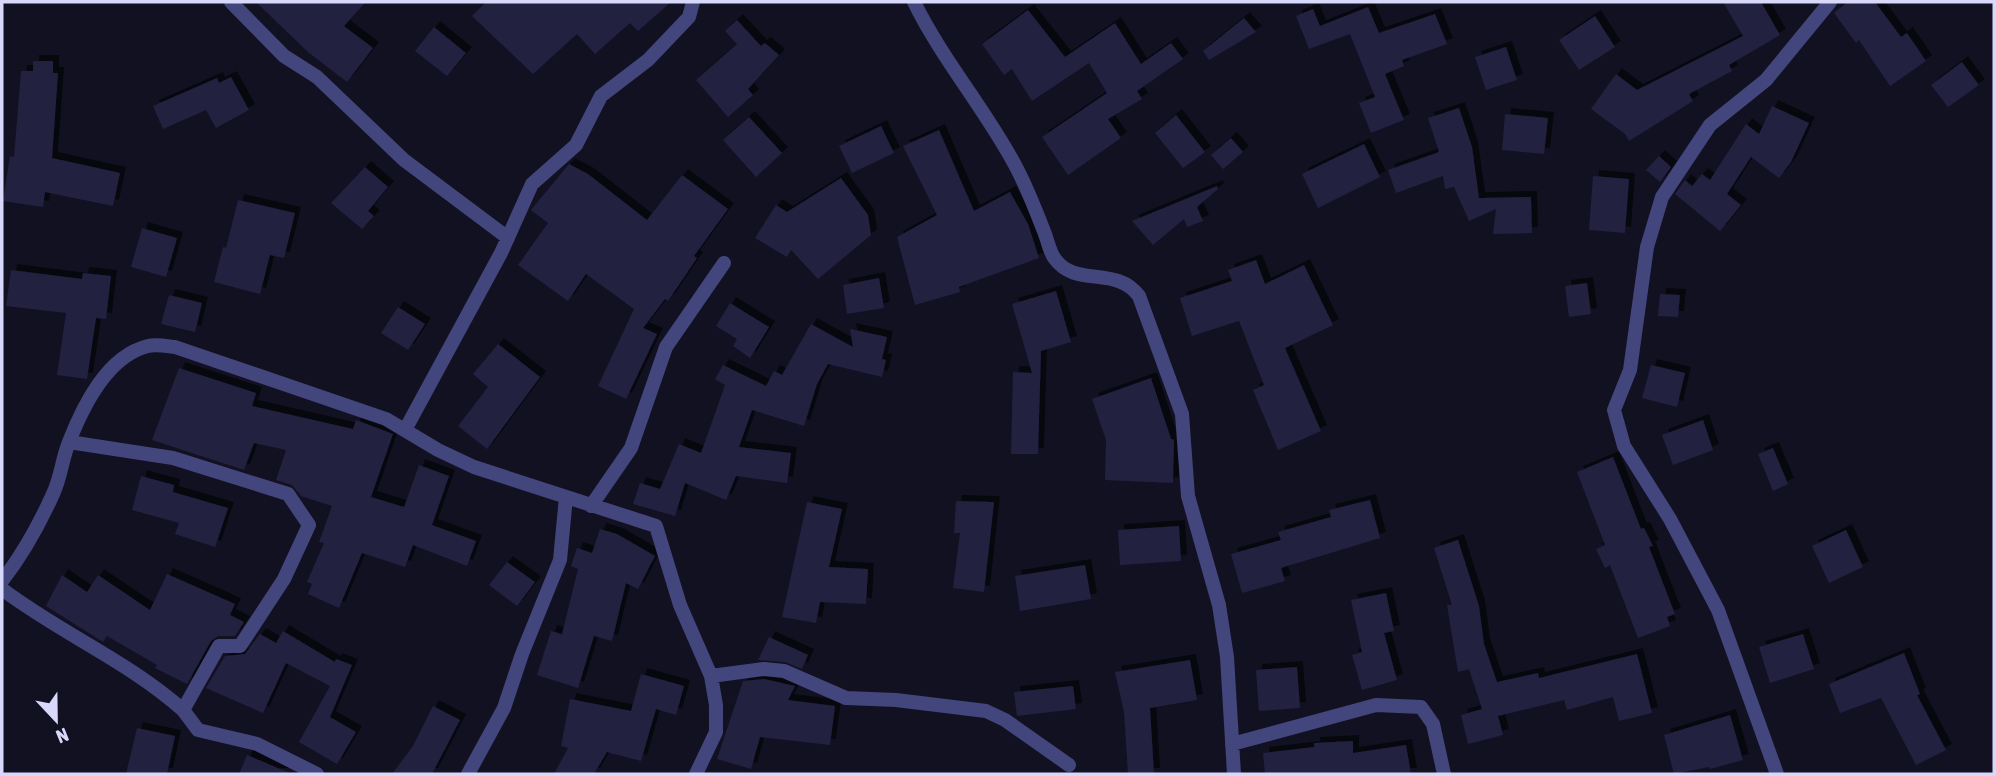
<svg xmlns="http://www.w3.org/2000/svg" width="1996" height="776" viewBox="0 0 1996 776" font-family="'Asap Condensed',sans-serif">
<defs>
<filter id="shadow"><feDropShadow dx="6" dy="-6" stdDeviation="0" flood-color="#0009"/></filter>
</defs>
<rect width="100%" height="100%" fill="#121122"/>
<path fill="#232041" filter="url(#shadow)" d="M256,2H366L344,26L373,48L347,82L308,52Z
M486,2H671L638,31L630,23L595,54L577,34L533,74L472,16Z
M1723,2H1761L1780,35L1729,65L1732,71L1689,94L1693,101L1629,141L1625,134L1591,109L1616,74L1637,90L1743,36Z
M1847,2H1875L1901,37L1907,33L1926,61L1890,86L1859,40L1856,43L1834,13Z
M1368,7L1379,33L1435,14L1447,44L1402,60L1404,66L1385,74L1404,120L1371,133L1359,103L1375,97L1350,34L1309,49L1296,16L1313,9L1320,26Z
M1028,10L1065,57L1115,23L1141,64L1171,43L1183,59L1137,91L1142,99L1108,119L1121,138L1068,175L1042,137L1107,93L1089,63L1032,101L1012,69L1004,75L982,44Z
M1595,16L1615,47L1579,70L1559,40Z
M1244,18L1256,32L1209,60L1203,51Z
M737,20L761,46L765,43L779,55L748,89L753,95L728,117L696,80L737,44L725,31Z
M434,27L466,53L447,76L415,51Z
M1506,47L1517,80L1486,90L1475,57Z
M33,61H53V73H58L52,158L120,173L113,206L45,192L43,207L3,201L10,156L14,157L21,71H33Z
M1962,62L1979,85L1948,107L1931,85Z
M231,77L249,110L216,128L206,110L163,129L153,106L217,78L219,83Z
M1772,106L1809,123L1791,162L1779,178L1751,157L1727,194L1741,205L1720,231L1675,194L1685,180L1692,186L1702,174L1710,180L1746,124L1759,134Z
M1459,108L1472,147L1479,198L1531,197L1532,233L1493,234L1496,209L1469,221L1454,187L1445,189L1443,176L1396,193L1388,170L1439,152L1428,118Z
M1505,114L1548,118L1544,154L1502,150Z
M1176,115L1205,152L1183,168L1155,133Z
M749,117L782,153L756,177L723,140Z
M881,126L894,153L852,173L839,146Z
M939,130L974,211L1010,192L1028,224L1039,258L959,287L960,292L915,305L897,237L937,215L903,146Z
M1231,138L1243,152L1223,169L1211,155Z
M1364,144L1380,177L1318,208L1302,174Z
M1659,156L1671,167L1660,182L1646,170Z
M569,164L588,174L647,220L682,175L728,209L694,256L697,258L668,301L665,299L643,328L657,334L626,399L598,386L634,309L586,274L568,301L518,265L548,223L531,210Z
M365,167L388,187L368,211L374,216L362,229L331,203Z
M1593,176L1629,179L1625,233L1589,230Z
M841,178L868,215L871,235L818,279L791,250L787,257L755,238L776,205L787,212Z
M1217,186L1218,189L1197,207L1203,221L1187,227L1184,219L1153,245L1132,221Z
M238,200L295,213L284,258L270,255L260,294L214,282L223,247L226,248Z
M142,228L177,238L166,277L131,267Z
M1256,260L1265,284L1304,265L1333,325L1285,348L1321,431L1278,450L1253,390L1264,385L1239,321L1192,336L1180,298L1232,281L1228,270Z
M11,270L82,279L83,273L111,276L106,319L96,318L87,379L57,375L66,313L6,306Z
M879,278L884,308L847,314L843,285Z
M1587,283L1591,314L1569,317L1565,286Z
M1056,291L1071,342L1041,351L1038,454H1011L1013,372L1032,373L1012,304Z
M1660,294L1680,295L1678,317L1658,316Z
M169,295L202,303L195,332L161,324Z
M730,303L769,327L750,358L733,346L737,339L716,326Z
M398,307L425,324L408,350L381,333Z
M811,324L853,347L850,329L887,337L882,359L886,360L882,377L828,364L817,384L804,426L752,410L739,447L791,453L787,483L736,476L726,500L685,483L675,516L633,504L640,483L660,489L679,444L701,453L725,385L715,379L723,365L766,386L774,371L782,375Z
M498,344L540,377L487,449L458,426L488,387L473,374Z
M1651,365L1685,373L1677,407L1642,398Z
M179,368L256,393L252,406L353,429L356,420L393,434L371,497L404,507L419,465L449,476L432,525L476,541L467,566L413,545L405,567L362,553L339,608L308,594L312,584L307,582L324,543L319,542L332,506L301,496L292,485L276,480L286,450L254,443L244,470L152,440Z
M1151,378L1171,439L1174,440L1173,483L1105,480L1106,440L1092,399Z
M1703,420L1713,450L1673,465L1662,435Z
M1773,448L1788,484L1773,491L1758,454Z
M1613,457L1641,529L1644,528L1653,546L1649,547L1675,614L1667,617L1670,626L1638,638L1610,565L1605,568L1596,549L1605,545L1577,472Z
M141,476L174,485L173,492L228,508L215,547L175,534L179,523L132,510Z
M1370,500L1380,538L1281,568L1285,581L1242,593L1231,554L1281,540L1278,532L1331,517L1329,510Z
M956,501L994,502L984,592L953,588L960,533H954Z
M807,502L842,509L829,567L868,569L866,604L820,602L816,623L782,617Z
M1179,526L1181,561L1120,565L1118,530Z
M600,529L617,534L655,556L638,589L626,583L612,641L594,636L578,688L537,675L551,631L562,634L578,569L571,566L577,548L592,553Z
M1846,530L1863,567L1829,583L1812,546Z
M1458,540L1479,606L1484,644L1497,682L1538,673L1539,678L1637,654L1652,713L1619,721L1613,697L1567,710L1564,700L1498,716L1503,735L1468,744L1461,715L1482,709L1469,669L1458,672L1447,605H1452L1434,548Z
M507,562L535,582L517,606L489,585Z
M1085,565L1091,599L1020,611L1015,576Z
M167,574L235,604L230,615L244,622L235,636H218L211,641L187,684L155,668L157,665L107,636L103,642L46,606L62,575L87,592L98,575L150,610Z
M1386,593L1394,631L1384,633L1397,680L1362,690L1352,655L1362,652L1351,600Z
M283,631L335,662L336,659L352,665L330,717L356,732L337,764L299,742L330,686L286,663L263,713L206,688L225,656L245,654L260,634L276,643Z
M1803,634L1814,669L1770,683L1759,647Z
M769,637L808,655L802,669L785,662L758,660Z
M1904,653L1920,694L1917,695L1946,750L1916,765L1881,698L1840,713L1829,684Z
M1190,660L1197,700L1150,708L1154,774H1128L1124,712L1115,672Z
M1297,667L1300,708L1259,711L1256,670Z
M641,674L684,686L676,715L656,709L641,761L607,752L594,774H554L568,748L561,746L570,699L631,711Z
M764,679L795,686L788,700L835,706L830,745L760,737L751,769L717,759L743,681Z
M1073,686L1076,709L1017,716L1014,692Z
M433,706L460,720L432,774H392L413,746Z
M1730,715L1743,760L1710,769L1709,767L1674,774L1664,735Z
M137,728L175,736L167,774H126Z
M1353,741V753L1406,745L1411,774H1265L1263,753L1314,747V743Z
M247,755L292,774H239Z"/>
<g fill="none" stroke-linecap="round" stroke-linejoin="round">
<path stroke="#42467c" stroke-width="14" d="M231,2L284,56L317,77L404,160L508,238
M914,2C942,59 985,109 1015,165C1027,187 1036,211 1045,234C1048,242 1050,253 1055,259C1076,288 1116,265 1139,296L1182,414L1188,496L1219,605L1227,657L1234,774
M405,430L501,253L532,184L576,145L601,96L648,60L689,17L693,2
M591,506L631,448L666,347L724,263
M2,581C23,554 39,525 53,494C61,477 62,459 69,442C83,406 107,356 148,346C156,344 166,346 175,347L386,419L438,450L474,467L656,526L680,605L711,676L716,705V732L696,774
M2,589C60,633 128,661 183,710L219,646H240L284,579L309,525L288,494L173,458L69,442
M711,676L764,669L784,671L846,698L896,700L986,711L1005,720L1069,765
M183,710L198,730L257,744L317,774
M1232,744L1376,705L1421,707L1433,724L1444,774
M468,774L504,708L522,654L560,560L566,497
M1777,774L1718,610L1670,519L1624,446L1614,410L1630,370L1647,247L1662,197L1710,125L1766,80L1830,2"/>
</g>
<rect width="1996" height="776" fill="none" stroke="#d8d8fa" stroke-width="7"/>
<g transform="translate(56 720) rotate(158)" stroke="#121122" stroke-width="5" paint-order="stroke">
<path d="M0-5L12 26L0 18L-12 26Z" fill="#d8d8fa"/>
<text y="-10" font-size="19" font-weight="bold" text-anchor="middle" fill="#d8d8fa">N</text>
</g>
</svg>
